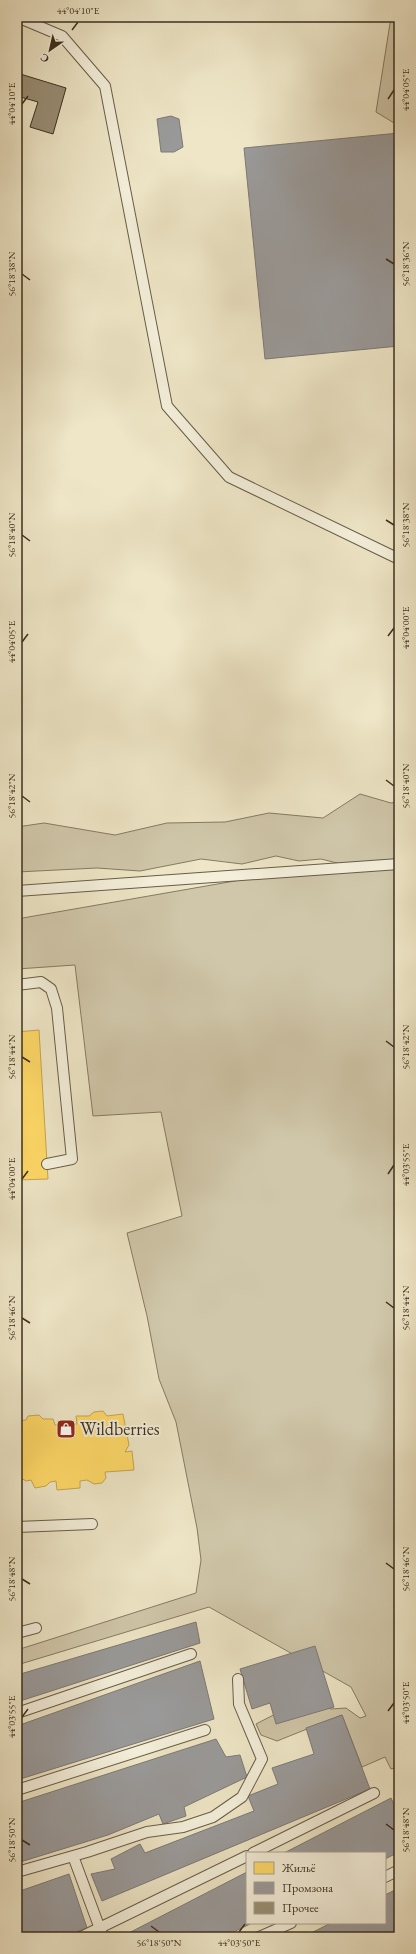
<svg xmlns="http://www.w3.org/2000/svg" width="416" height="1954" viewBox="0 0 416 1954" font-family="'EB Garamond',serif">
<rect width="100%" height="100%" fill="#eee6c7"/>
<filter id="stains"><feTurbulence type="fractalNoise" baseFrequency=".005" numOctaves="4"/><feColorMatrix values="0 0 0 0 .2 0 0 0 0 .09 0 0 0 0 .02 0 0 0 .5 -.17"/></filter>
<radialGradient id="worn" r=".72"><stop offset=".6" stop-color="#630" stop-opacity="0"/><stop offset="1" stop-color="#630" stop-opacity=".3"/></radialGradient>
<path fill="#d0c7aa" stroke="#867b64" d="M391,17H399V126L376,112Z
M360,794L391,803L399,802V1767L391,1769L385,1757L362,1767L342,1715L277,1741L261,1735L256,1724L283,1710L311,1703L331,1709L346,1708L360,1718L366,1716L351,1687L209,1607L17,1665V1650L196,1593L201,1560L197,1528L176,1422L159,1379L147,1316L127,1233L182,1216L161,1112L93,1116L75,965L17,969V919L315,867L349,866L321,859L299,861L276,856L242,864L201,859L140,871L97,868L17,872V827L44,823L115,835L167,823L225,822L269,813L323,818Z"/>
<path fill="#ffd966" stroke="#c4a650" d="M39,1030L48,1179L17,1180V1032Z
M103,1411L107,1416L123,1414L129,1445L125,1452L132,1451L134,1470L105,1472L106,1478L102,1483L94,1484L87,1480L80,1481V1488L57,1490L56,1481L50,1482L46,1486L35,1488L31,1480L26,1481L21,1478H17V1421L26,1420L28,1416L39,1415L43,1419H53L55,1425L77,1424L76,1416H89L94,1412Z"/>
<path fill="#999" stroke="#7d7974" d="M171,116L179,119L183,147L174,152H161L157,119Z
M399,133V346L265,359L244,148Z
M196,1622L200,1643L17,1702V1675Z
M315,1646L334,1707L276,1724L270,1703L252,1709L240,1669Z
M200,1661L214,1719L17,1780V1726Z
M342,1715L370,1789L102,1901L91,1874L115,1869L111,1859L140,1844L145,1853L254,1811L248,1796L278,1784L272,1768L314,1754L306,1728Z
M216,1739L226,1757L240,1755L247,1777L184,1807L186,1816L163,1824L159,1814L108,1835L17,1863V1803Z
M391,1798L399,1816V1852L385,1859V1853H284Z
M247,1872V1923H252L223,1937H121Z
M69,1874L87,1928L62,1937H17V1892Z
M399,1888V1937H303L331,1923H385V1895Z"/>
<path fill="#998e76" stroke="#3c2f1e" d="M17,73L66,88L53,134L30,127L38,102L17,96Z"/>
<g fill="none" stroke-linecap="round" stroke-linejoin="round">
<defs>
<path id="service" d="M17,17L62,36L105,86L167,406L229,477L399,559
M17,891L399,864
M17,985L41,982L51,989L57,1008L72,1159L47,1164
M17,1527L92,1524
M17,1633L36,1628
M17,1713L191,1654
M17,1790L205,1730
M253,1853L374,1793
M73,1856L103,1937
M17,1872L87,1852L147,1832L183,1827L213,1817L242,1797L262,1759L239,1704L238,1679
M385,1877L399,1870
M81,1937L247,1856
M259,1937L291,1923"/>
</defs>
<use href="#service" stroke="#685d48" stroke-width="12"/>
<use href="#service" stroke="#f4efdb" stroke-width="10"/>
</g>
<path fill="none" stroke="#3c2f1e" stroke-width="1.5" d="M72,30L78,22M388,99L394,90M22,104L28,96M386,259L394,264M22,274L30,280M386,520L394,525M22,535L30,541M388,636L394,628M22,642L28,634M386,780L394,786M22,796L30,802M386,1041L394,1047M22,1057L30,1062M388,1174L394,1165M22,1179L28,1171M386,1302L394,1308M22,1318L30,1323M386,1563L394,1569M22,1579L30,1584M388,1711L394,1703M22,1717L28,1709M386,1824L394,1830M22,1840L30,1845M151,1926L159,1932M239,1932L245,1924"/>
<defs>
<symbol id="shop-square" viewBox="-11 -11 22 22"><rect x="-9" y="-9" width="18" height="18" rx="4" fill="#8f2418" stroke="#f4efdb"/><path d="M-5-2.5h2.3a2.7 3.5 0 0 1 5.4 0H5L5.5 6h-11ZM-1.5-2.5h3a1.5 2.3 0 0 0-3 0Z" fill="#fff"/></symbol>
</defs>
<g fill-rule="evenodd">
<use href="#shop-square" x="55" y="1418" width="22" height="22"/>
</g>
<g text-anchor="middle" stroke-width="4" stroke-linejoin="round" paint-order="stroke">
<g font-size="18" fill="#3c2f1e" stroke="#f4efdb" text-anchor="start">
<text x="80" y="1435">Wildberries</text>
</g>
</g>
<rect width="416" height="1954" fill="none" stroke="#eee6c7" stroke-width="44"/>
<rect x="246" y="1852" width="140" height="72" fill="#f4efdb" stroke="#aaa28f"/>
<rect x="254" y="1862" width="20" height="12" fill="#ffd966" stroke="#aaa28f"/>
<text x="282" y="1872" font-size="12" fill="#3c2f1e">Жильё</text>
<rect x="254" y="1882" width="20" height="12" fill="#999999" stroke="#aaa28f"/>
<text x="282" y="1892" font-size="12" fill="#3c2f1e">Промзона</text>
<rect x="254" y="1902" width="20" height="12" fill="#998e76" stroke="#aaa28f"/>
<text x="282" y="1912" font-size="12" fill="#3c2f1e">Прочее</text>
<g transform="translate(50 50) rotate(214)" stroke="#f4efdb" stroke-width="3" paint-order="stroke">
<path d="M0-3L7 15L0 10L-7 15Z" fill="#3c2f1e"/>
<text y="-6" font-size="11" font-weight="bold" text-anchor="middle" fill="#3c2f1e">С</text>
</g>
<rect x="22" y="22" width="372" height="1910" fill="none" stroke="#3c2f1e" stroke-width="1.5"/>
<g font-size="10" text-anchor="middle" fill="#3c2f1e">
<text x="78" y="14">44°04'10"E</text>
<text transform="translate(405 90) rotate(-90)" y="4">44°04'05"E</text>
<text transform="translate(11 104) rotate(-90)" y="4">44°04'10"E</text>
<text transform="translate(405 264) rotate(-90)" y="4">56°18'36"N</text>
<text transform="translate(11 274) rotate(-90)" y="4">56°18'38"N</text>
<text transform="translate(405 525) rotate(-90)" y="4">56°18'38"N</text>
<text transform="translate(11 535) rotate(-90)" y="4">56°18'40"N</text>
<text transform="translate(405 628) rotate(-90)" y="4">44°04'00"E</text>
<text transform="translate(11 642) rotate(-90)" y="4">44°04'05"E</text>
<text transform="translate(405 786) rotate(-90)" y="4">56°18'40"N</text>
<text transform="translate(11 796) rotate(-90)" y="4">56°18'42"N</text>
<text transform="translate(405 1047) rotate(-90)" y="4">56°18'42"N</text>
<text transform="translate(11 1057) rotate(-90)" y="4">56°18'44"N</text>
<text transform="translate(405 1165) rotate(-90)" y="4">44°03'55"E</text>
<text transform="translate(11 1179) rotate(-90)" y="4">44°04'00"E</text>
<text transform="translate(405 1308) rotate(-90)" y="4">56°18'44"N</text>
<text transform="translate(11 1318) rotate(-90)" y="4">56°18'46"N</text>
<text transform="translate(405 1569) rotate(-90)" y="4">56°18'46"N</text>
<text transform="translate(11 1579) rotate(-90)" y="4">56°18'48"N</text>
<text transform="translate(405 1703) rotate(-90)" y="4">44°03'50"E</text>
<text transform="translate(11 1717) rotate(-90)" y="4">44°03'55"E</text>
<text transform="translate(405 1830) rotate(-90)" y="4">56°18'48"N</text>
<text transform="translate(11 1840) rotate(-90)" y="4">56°18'50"N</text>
<text x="159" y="1946">56°18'50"N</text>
<text x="239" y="1946">44°03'50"E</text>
</g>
<rect width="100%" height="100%" filter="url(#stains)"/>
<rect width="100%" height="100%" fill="url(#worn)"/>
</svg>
